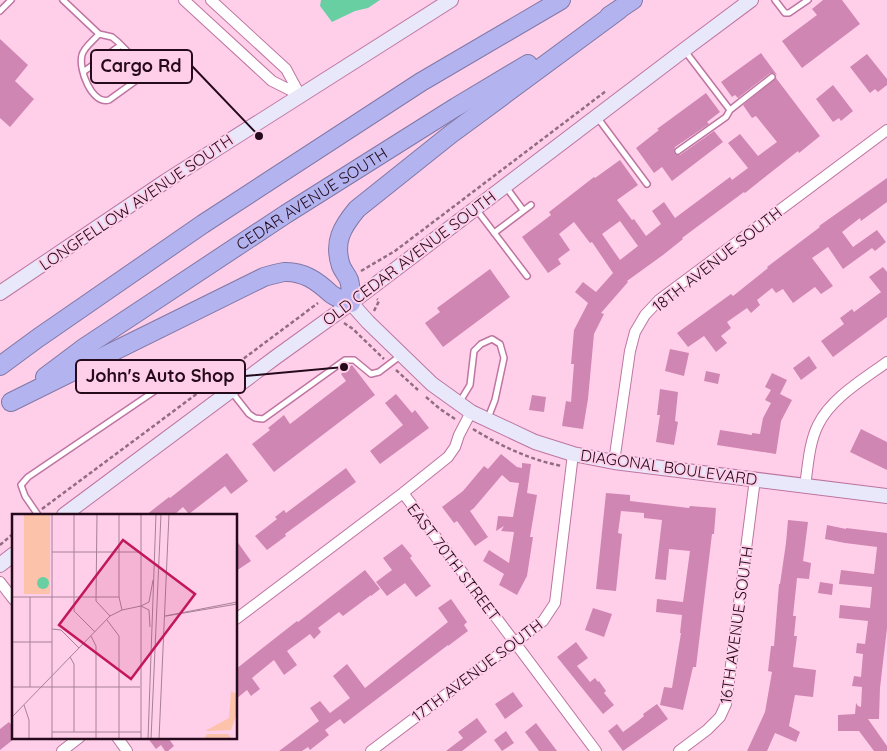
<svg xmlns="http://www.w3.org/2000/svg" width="887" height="751" viewBox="0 0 887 751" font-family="Quicksand,sans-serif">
<rect width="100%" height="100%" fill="#ffcfea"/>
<path fill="#68cfa3" d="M321,0H380L368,8L355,11L332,22L320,6Z"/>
<path fill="#d086b2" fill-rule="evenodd" d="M823,0H842L860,24L802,68L782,41L817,15L812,9Z
M0,39L28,65L15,81L34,99L10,127L0,118Z
M761,53L777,75L773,73H770L738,98L735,95L732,97L721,82Z
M867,54L887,79V85L878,92L875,89L870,93L850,67Z
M776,78L820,136L799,153L798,151L765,177L745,193L744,192L682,238L683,239L663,255L627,281L628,282L601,313L604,314L594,334L588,399L583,429L562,426L566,401L571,402L574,364H571L574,330L588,303L575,292L583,282L596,292L613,273L592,242L590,243L574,222L559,234L570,250L558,259L561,264L548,273L522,237L551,215L549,212L594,177L595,178L620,160L638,185L617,200L632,220L634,219L646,236L661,224L652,211L664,202L675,218L730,177L732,180L748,168L728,143L740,134L758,156L777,142L756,116L752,118L743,105ZM620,221L638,246L620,260L602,234Z
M833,85L853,111L841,121L839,118L833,122L816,99Z
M706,93L720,112L707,122L709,124L675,147L674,152L677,155H680L714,131L723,142L672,181L662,167L654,173L636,148L659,130L657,129Z
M887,178V202L861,221L860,218L842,232L853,247L877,230L886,242L875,251L872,248L843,269L828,247L812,258L833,286L821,294L815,287L793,303L783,289L776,293L772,288L757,300L760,305L751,313L747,308L727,322L731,328L721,336L727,343L716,352L704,336L688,347L677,333L731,294L733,296L768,268L767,267L820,227L819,226Z
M883,267L887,272V317L833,357L821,341L844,324L840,318L852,309L854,312L881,292L869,277Z
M490,269L510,297L443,347L425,323L440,312L437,308Z
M670,349L689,353L684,376L665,371Z
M809,356L817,368L801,380L793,368Z
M352,365L375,395L274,472L252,444L270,430L268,428L284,415L290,424L346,381L341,374Z
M706,371L720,374L718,384L704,381Z
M772,373L787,380L780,394L792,400L781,421L776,454L717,445L720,430L752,435V433L760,434L763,418L771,403L765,400L771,390L765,387Z
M660,389L678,392L675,421L678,422L674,445L656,442L660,415H657Z
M396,394L412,413L415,410L429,428L380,464L370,451L403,425L385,403Z
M532,395L546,397L544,412L529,410Z
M861,429L887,442V470L850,452Z
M227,453L248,481L231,494L225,486L189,514L183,507L174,515H146L169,497L170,498Z
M501,454L517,467L522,468V463L531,464L527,493L537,495L530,537H533L527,576L517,595L499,585L504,574L483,561L489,550L509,563L514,532L501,531L504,526L496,531L498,516L513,517L519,483L510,482L502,475L474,508L470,511L488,537L475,546L457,521L454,523L442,507L463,491L484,466L488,469Z
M346,468L356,482L285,534L286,536L267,550L255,536L277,519L275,517L284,510L286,513Z
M606,493L630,495V501L689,508L690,506L716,508L714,534H712L696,667H693L683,710L660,705L664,687L672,688L681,633H680L682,615L656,612L657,599L683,602L690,551L669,549L666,580L655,579L662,520L644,518V513L621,511L618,533L622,534L616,591L596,589Z
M788,520L808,522L803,561L811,563L809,579L797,578L793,616H796L794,636H797L793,667L816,670L813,697L795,695L789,726L800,732L796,742L775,733L767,751H747L765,712L772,672L768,671L771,646H774L779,584H780L786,543Z
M827,525L846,529V528L887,533V628L880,688L879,719H868L887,746V751H874L859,731H838V715L855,714L856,703L858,706L861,707L862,687L852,686L854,676L861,677L863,654L856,653L857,643L865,644L868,621L839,618L840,605L870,608L872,587L839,584L841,570L874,574L877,547L845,543L825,539Z
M236,540L251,561L236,571Z
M402,544L412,556L410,558L431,586L416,597L405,583L387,596L376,582L392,570L383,558Z
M365,570L380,589L371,596V595L343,616L339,612L318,628L321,632L314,639L310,634L287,651L297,665L284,675L274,660L252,678L260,689L251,696L247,690L236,699V669L297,621L298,622Z
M820,582L833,584L832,595L818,593Z
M451,599L467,622L464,625L468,631L448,646V645L344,724L340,719L325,730L329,735L310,750L308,747L302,751H279L319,721L310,708L320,701L330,713L350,698L333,676L347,664L365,688L448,622L438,608Z
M593,608L612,614L604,637L585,630Z
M576,642L588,658L577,666L590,682L595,678L598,682L599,681L606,691L604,693L614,705L603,714L557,657Z
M513,692L523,706L505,719L495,704Z
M657,704L668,719L623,751L608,731L617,724L623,732L638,721L644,716L643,714Z
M477,718L487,732L462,751H446L463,738L458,732Z
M9,722L14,728V739L0,750V729Z
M536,723L557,751H539L525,732Z
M506,731L514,743L502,751L494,740Z
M147,737H171L169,739L174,746L168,751H165L161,745L156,749Z"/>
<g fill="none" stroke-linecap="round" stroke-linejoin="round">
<defs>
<path id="lane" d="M63,0L99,34L112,37L118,42L141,65C143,70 144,72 141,77L109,100C92,105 78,69 82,55C84,47 94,40 99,34
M775,0L785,13H789L808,0
M0,11L11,0
M685,51L730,110
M83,72L121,45
M597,117L647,184
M678,151L726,117L730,110L772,77
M506,187L523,210
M476,209L527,276
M494,233L531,205
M231,391L249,414L255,418L263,419L345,360H354L371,374L379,372L400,356
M459,403L470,385L474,351L481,344L492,339L500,344L504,358L495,400L488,418
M38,515L25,496L21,485L28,477L193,365L202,364L208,369L227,393"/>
<path id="street" d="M184,0L272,81L300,95
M211,0L286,69L300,95
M614,462L630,351L635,332L645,315L659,300L887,130
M805,486C808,466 809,443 818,425C831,398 864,379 887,362
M403,493L596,751
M0,582L14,600
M236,619L403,493L448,457L455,447L459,435L471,412
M117,737L127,751
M62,751L80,737
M371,751L543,621L555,603L573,454
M679,751L707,730L720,717L726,704L755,479"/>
<path id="secondary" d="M0,293L166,181L451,0
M351,303L368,322L432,384L471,412L535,442L573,454L614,462L887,496
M64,515L276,357L351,303L684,50L751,0
M0,565L14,554"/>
<g id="highway">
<path d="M609,16L633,0"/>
<path d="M0,366L38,338L203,224L421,82L561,0"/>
<path id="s1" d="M45,377L85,347L286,214L456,107L528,64"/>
<path d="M11,402L264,277C271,275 278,273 284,272C303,271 317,281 330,293C335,298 345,300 351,303C351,296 351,286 349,280C347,275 343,271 341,266C333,242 342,227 357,209L451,134L619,10"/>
</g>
</defs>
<use href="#lane" stroke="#be75a1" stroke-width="8"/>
<use href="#street" stroke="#be75a1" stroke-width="12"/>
<use href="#secondary" stroke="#be75a1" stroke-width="16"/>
<use href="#highway" stroke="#8178a5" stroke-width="20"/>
<path stroke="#926c82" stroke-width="2.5" stroke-dasharray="4 2.5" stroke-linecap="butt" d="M361,271L395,251L606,91
M374,311L379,301L377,299
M344,323L353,329L384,359
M396,370L418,390
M223,374L318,303
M426,397L440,409L455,419
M473,429C501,446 530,460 562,466
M42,509L210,384
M0,545L14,533"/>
<use href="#lane" stroke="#fff" stroke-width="5"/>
<use href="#street" stroke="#fff" stroke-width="10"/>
<use href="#secondary" stroke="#e8e8fa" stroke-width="14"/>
<use href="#highway" stroke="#b3b3f0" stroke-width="18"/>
</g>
<g text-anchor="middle" stroke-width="4" stroke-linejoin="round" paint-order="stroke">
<g font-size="16" fill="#250a1b" stroke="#ffcfea">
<text dy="6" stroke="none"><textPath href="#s1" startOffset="321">CEDAR AVENUE SOUTH</textPath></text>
<text transform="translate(136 202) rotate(-34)" y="6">LONGFELLOW AVENUE SOUTH</text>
<text transform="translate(409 258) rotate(-37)" y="6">OLD CEDAR AVENUE SOUTH</text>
<text transform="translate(717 259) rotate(-38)" y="6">18TH AVENUE SOUTH</text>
<text transform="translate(669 467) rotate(8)" y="6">DIAGONAL BOULEVARD</text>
<text transform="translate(454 562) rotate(53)" y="6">EAST 70TH STREET</text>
<text transform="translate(736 625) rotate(-82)" y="6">16TH AVENUE SOUTH</text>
<text transform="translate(477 670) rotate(-37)" y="6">17TH AVENUE SOUTH</text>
</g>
</g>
<g transform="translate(12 514)">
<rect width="225" height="225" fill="#ffcfea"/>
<path d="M12,0H38V80H12ZM219,177L225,180V199L219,216L193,217L217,204ZM195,220H216L220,225H192Z" fill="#fcc2aa"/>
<path d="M25 69a6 6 0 1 1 12 0a6 6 0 1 1-12 0Z" fill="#68cfa3"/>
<path fill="none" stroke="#a88097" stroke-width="1" d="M62,0V97L83,118M85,0L84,87L98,102M107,0V83L110,96M40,38H128M0,83H107M18,83V173M129,92L137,96L138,113M129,92L137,88L141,66M153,102L225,88M154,102L225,90M95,106L107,122V225M40,115L49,116L67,134M79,122L84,132V225M0,128H40M58,143L62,150V218M0,173H128M12,191L17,206V225M0,203L98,102L110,96L129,92M40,218H129M40,225V0M129,225V0M136,225L144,0M139,225L149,0M147,225L157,0"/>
<path fill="#c2185b" fill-opacity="0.15" stroke="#c2185b" stroke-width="2.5" d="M111,26L183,80L119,165L47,111Z"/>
<rect width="225" height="225" fill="none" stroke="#250a1b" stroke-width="2.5"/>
</g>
<path fill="none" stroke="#250a1b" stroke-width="2" d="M259 136L192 66M344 367L245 376"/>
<g fill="#250a1b" stroke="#ffcfea" stroke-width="2">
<circle cx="259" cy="136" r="5"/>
<circle cx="344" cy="367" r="5"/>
</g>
<g fill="#ffcfea" stroke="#250a1b" stroke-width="2">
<rect x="91" y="50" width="101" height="33" rx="5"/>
<rect x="76" y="360" width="169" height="33" rx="5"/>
</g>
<g font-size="18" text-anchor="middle" font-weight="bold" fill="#250a1b">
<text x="141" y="72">Cargo Rd</text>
<text x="160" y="382">John's Auto Shop</text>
</g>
</svg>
